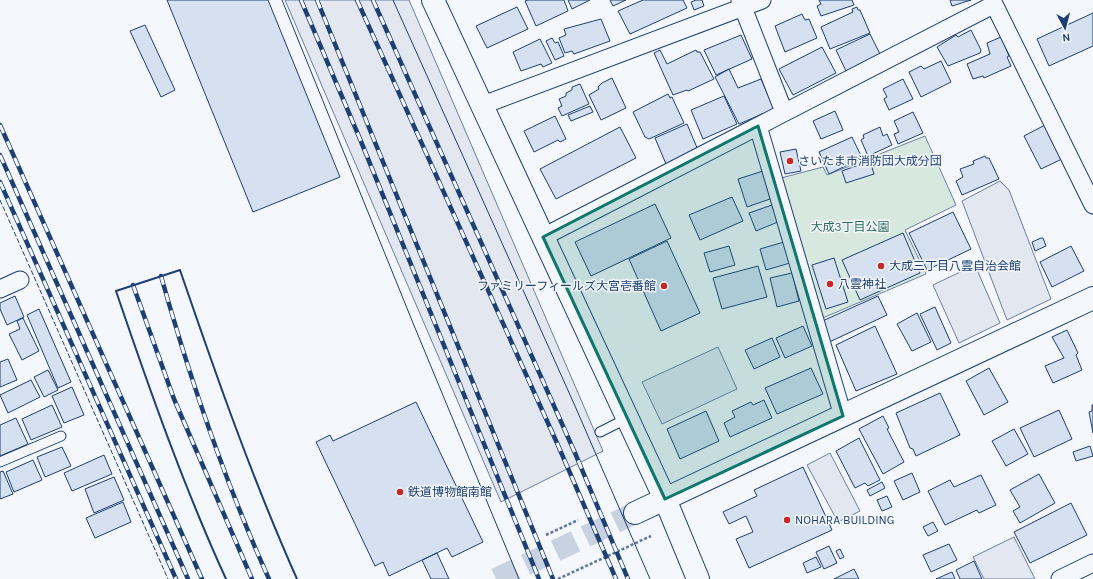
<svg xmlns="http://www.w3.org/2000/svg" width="1093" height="579" viewBox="0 0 1093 579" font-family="Karla,'Noto Sans JP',sans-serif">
<rect width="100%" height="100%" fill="#f4f7fb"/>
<path fill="#d7e8df" stroke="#687fa3" d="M925,136L956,205L905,230L926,274L818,320L781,178L823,167L827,175Z"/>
<path fill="#e3e8f0" stroke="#687fa3" d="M285,0H409L603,451L501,502Z
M1000,181L1009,190L1051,299L1007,320L962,201Z
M975,265L1000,323L959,343L933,285Z
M718,347L737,389L662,424L642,382Z
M830,453L860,511L838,522L807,465Z
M1014,537L1035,579H984L973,557Z"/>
<path fill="#d5e0f0" stroke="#1d3f73" d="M167,0H268L340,177L253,212Z
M528,0H564L568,11L536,26L525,1Z
M568,0H590L572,9Z
M610,0H626L613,6Z
M643,0H683L687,8L630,34L618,11Z
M696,0H702L704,6L694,10L691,2Z
M819,0H852L854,5L821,16L817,6L821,4Z
M950,0H971L952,6Z
M517,7L528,29L487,48L476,26Z
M857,7L858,10H860L870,33L830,49L821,27L853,12L852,9Z
M1093,13V46L1049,66L1037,39Z
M802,14L805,20L809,19L817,38L785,52L775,26Z
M601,19L610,41L574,54L572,51L565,53L559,38L566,35L564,29Z
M145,25L175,90L161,97L130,31Z
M971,30L981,50L980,53L948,66L937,47L956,35L958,37Z
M870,34L880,54L846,71L836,50Z
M741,35L752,59L716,75L704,50Z
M1001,37L1009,56L1007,57L1011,66L984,78L983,76L973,79L967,64L990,54L987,43Z
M552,38L555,43L558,42L564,56L555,60L546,41Z
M540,39L552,63L543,67L541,64L521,71L513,52Z
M822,47L836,73L793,95L779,69Z
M660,50L667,64L696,50L697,52H700L714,79L688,91L687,90L673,95L654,53Z
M941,61L951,82L921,97L909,72L921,66L924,69Z
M729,69L738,88L761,79L774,109L739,124L715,77Z
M612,78L626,108L601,120L589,95L599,89L598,87L602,83Z
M903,79L913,99L889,110L884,99L887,97L883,89Z
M580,84L589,104L562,116L558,108L562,106L559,99L566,96V93L572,90V87Z
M668,94L670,98L672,97L684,123L649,139L645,137L633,112Z
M724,96L737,124L703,139L691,110Z
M590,106L593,112L571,121L568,115Z
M835,111L843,130L821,139L813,121Z
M913,112L923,133L898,144L894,134L899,132L894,121Z
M555,116L566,139L560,142L558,140L534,152L524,131Z
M687,124L698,150L666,164L655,138Z
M1045,125L1062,159L1041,169L1024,136Z
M620,127L636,158L556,199L540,169Z
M880,127L883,136L887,134L892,145L868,156L861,140L864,138L863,135Z
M852,137L862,158L829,174L819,152Z
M796,149L801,171L785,174L780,152Z
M985,156L986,158H989L999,179L962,195L956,181L963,177L960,169L974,164L973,161Z
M870,161L874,174L846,183L842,171Z
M763,171L773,198L747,207L738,179Z
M732,197L743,221L700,240L689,215Z
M655,204L671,238L591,276L575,242Z
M772,205L778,222L756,231L749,213Z
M953,212L971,249L927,270L909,233Z
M903,233L920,273L860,300L842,260Z
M1041,238H1043L1046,246L1035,251L1032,242Z
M667,241L700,313L661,331L629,259Z
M784,242L790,263L766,270L760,249Z
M729,246L735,265L710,272L704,253Z
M1071,246L1084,271L1052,287L1040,262Z
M834,258L848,302L826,309L812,265Z
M758,266L767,297L722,309L713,278Z
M792,273L799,301L777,307L770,278Z
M15,296L24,317L7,325L0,309V303Z
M878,296L887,315L825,344L818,323Z
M935,307L951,343L937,350L920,314Z
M39,309L71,382L58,388L27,315Z
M917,313L931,342L912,351L897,324Z
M23,318L39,351L22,360L9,334L20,329L17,321Z
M803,326L812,346L785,358L776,338Z
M875,326L897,374L856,391L836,345Z
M1067,330L1078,353L1076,355L1082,370L1053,383L1045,366L1064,358L1052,337Z
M772,338L780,357L754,369L745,350Z
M8,359L17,380L0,387V362Z
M811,368L823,394L777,414L765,388Z
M989,368L1008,402L984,415L966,381Z
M48,370L58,390L44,397L34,377Z
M31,380L40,397L8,413L0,395Z
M72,387L84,415L64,423L52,396Z
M940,393L960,435L916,456L913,449L910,448L896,413Z
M764,400L772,418L730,437L724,423L735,417L732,411L751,402L753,405Z
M416,402L483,542L452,557L447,548L389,576L383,562L375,566L316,442L330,435L333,441Z
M52,405L62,427L31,440L22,419Z
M1092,405H1093V433L1089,412L1092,411Z
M1059,410L1072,439L1034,457L1020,428Z
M706,411L719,441L680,459L667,429Z
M883,416L889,428L887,429L904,462L883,474L859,429Z
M16,418L28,444L0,456V425Z
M1014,429L1028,454L1006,466L992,441Z
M859,438L880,480L868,486L865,483L855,488L836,451Z
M1090,446L1093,456L1076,461L1073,452Z
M62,447L71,466L45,477L37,457Z
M104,455L112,474L72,491L64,473Z
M33,460L42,480L14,492L6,472Z
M803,467L832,530L749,568L736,539L753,532L746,516L729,524L723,512L757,496L754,490Z
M3,471L13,494L0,499V472Z
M912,473L920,492L903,500L894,481Z
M1039,474L1055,503L1020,523L1013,511L1020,507L1010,490Z
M981,475L996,505L979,513L977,510L945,525L928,491L950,480L954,487Z
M114,477L124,500L94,513L85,489Z
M882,482L885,488L870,496L867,490Z
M887,496L892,507L882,511L877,500Z
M123,502L131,522L95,538L86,518Z
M1071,503L1087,535L1030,563L1014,532Z
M933,522L938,531L928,536L923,527Z
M949,544L957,560L931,572L923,555Z
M829,546L837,563L824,569L816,552Z
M840,549L844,557L840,559L836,551Z
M437,553L449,579H431L422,560Z
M816,557L821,567L807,573L803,563Z
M974,561L982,579H960L956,570Z
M854,569L859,579H834Z
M952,572L955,579H936Z"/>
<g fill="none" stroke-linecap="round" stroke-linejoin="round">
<path stroke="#c9d2e0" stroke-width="22" stroke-dasharray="22 11" stroke-linecap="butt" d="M496,579L635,513"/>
<defs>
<path id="lane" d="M600,432L628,418
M0,462L61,436"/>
<path id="street" d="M740,0L784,112
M992,0L1093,205
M483,105L762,0
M758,126L843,416
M543,237L993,5
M0,289L20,280
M1060,579L1093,563"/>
<path id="secondary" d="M433,0L665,499L698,579
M635,513L1093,298"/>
</defs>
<use href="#lane" stroke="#1d3f73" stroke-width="11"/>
<use href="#street" stroke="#1d3f73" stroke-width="19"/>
<use href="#secondary" stroke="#1d3f73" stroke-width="24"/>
<path stroke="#5e769c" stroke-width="2.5" stroke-dasharray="3 2" stroke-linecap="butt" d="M546,535L578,520
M558,579L651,536"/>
<use href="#lane" stroke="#f4f7fb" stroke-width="9"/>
<use href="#street" stroke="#f4f7fb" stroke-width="17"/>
<use href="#secondary" stroke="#f4f7fb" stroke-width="22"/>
<path stroke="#1d3f73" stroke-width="1" d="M282,0L413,323L519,579
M393,0L575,406L650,579"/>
<defs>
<path id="rail" d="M301,0L360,139L539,579
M317,0L553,579
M357,0L557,443L616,579
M373,0L575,453L628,579
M0,125L202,579
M0,155L188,579
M0,182L176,579
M161,276C190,379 225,482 269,579
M133,285L174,399L252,579"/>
</defs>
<use href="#rail" stroke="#1d3f73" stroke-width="4.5"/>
<use href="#rail" stroke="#f4f7fb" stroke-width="3" stroke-dasharray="9" stroke-linecap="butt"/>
<path stroke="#1d3f73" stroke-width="1" stroke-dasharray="5 2" stroke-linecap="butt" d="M0,200L168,579"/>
<path stroke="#1d3f73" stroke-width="2" d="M226,579C183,485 149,388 116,291L180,270C216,375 252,478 297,579"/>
</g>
<path fill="#0f766e" fill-opacity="0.2" stroke="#0f766e" stroke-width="3" stroke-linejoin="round" d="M758,126L843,416L665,499L543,237Z"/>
<g fill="#c62828" stroke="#f4f7fb" stroke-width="1.5">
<circle cx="790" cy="161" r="4"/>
<circle cx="881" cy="266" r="4"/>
<circle cx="830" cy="284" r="4"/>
<circle cx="664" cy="286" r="4"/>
<circle cx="400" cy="492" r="4"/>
<circle cx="787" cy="520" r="4"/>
</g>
<g text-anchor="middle" stroke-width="3" stroke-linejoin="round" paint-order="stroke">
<g font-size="12" fill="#1d3f73" stroke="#f4f7fb" text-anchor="start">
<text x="798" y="165">さいたま市消防団大成分団</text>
<text x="889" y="270">大成三丁目八雲自治会館</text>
<text x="838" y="288">八雲神社</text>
<text x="656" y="290" text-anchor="end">ファミリーフィールズ大宮壱番館</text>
<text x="408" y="496">鉄道博物館南館</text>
<text x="795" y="524">NOHARA BUILDING</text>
</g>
<g font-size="12" fill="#2c6c60" stroke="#f4f7fb">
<text x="850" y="231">大成3丁目公園</text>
</g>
</g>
<g transform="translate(1065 28) rotate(173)" stroke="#f4f7fb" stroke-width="3" paint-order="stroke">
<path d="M0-3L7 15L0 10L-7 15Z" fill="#1d3f73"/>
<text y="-6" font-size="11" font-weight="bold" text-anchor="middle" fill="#1d3f73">N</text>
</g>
</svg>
